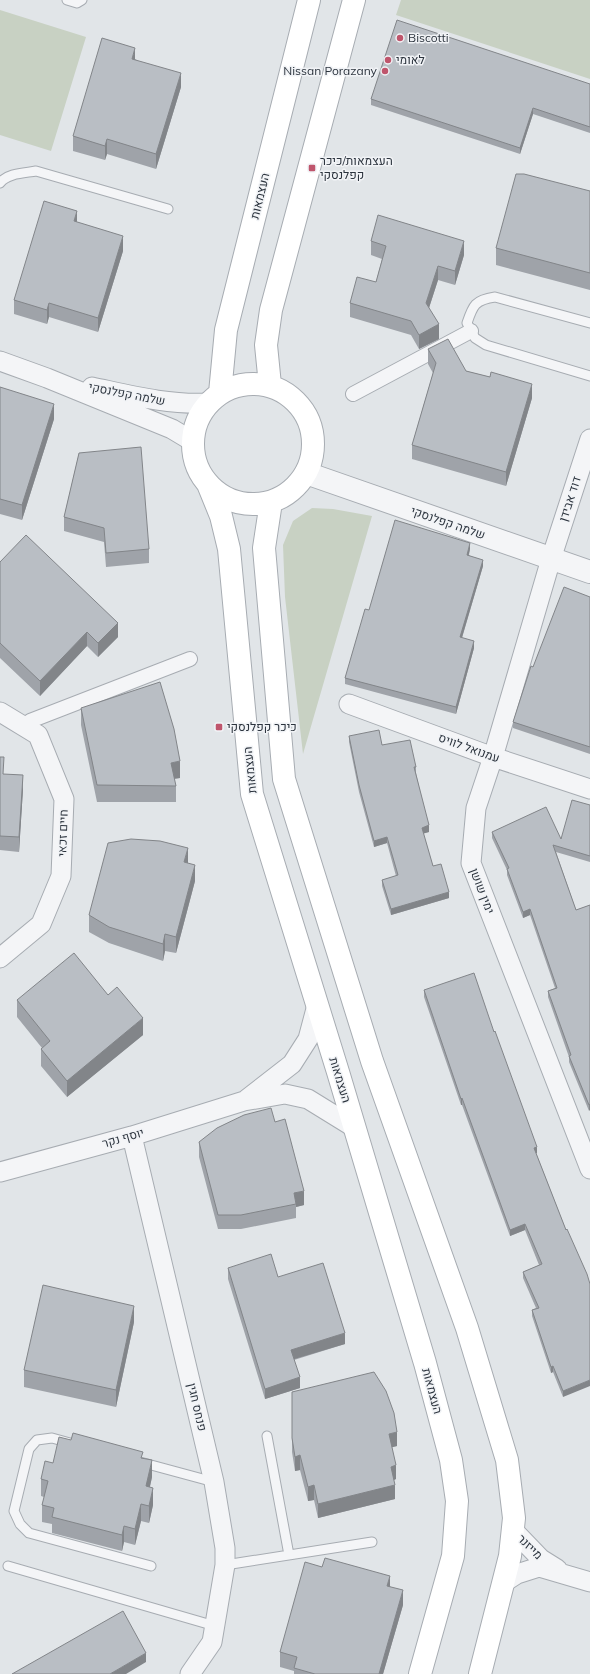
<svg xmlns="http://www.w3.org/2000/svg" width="590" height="1674" viewBox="0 0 590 1674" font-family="Mulish,Heebo,sans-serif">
<rect width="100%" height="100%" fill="#e1e5e8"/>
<path fill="#c8d1c3" d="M401,0H590V79L396,15Z
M0,10L86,37L51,151L0,135Z
M312,508L333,509L372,516L303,754L285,597L283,545L293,521Z"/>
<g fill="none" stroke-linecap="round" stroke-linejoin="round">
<defs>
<path id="service" d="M67,0L77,3L82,0
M0,183C7,173 26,173 36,171L168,209
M590,323L495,297C475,300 473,305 467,323L475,338L486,345L590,376
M267,1436L289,1555
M70,1443L52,1438L37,1440L29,1449L14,1511L20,1524L29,1533L151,1566
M140,1462L214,1482
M225,1565L372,1542
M8,1566L215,1626"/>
<path id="pedestrian" d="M353,394L471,331
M30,721L190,659"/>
<path id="minor" d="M0,361L47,378L172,429L192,441
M92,387C130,395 168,405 208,403
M590,439L551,559L493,757L476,808L471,863L590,1169
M349,704L493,757L590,789
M0,712L38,735L64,799L61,876L41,924L0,958
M247,1099L292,1064L308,1039L317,1005
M132,1136L214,1482L225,1548V1565L212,1642L190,1674
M0,1172L132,1136L244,1101L285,1094L308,1099L355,1128
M513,1530L541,1559L557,1569
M503,1583L517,1574L539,1567L590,1582"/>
<path id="tertiary" d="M306,473L590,572"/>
<path id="secondary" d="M193 444a60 60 0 1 1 120 0a60 60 0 1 1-120 0Z
M270,385L266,345L271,310L354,0
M220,393L226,330L309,0
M208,484L221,516L229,549L252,794L338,1072L425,1363L451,1460L457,1501L453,1556L420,1674
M271,502L264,548L284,779L372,1061L467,1328L507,1460L514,1518L510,1556L480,1674"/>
</defs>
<use href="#service" stroke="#a7acb2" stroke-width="11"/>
<use href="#pedestrian" stroke="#a7acb2" stroke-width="16"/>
<use href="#minor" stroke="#a7acb2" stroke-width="21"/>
<use href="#tertiary" stroke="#a7acb2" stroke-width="24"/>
<use href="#secondary" stroke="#a7acb2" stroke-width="24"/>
<use href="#service" stroke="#f4f5f7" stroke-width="9"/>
<use href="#pedestrian" stroke="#f4f5f7" stroke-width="14"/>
<use href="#minor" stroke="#f4f5f7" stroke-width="19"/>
<use href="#tertiary" stroke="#f4f5f7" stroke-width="22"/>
<use href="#secondary" stroke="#fff" stroke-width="22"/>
</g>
<path fill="#9fa3a9" d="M135,59L181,87L156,169L107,154L105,160L73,151V136Z
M590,84V133L533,114L520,154L371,105V99Z
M590,191V290L496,265V248Z
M77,222L123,251L98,332L49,317L47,324L14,314V300Z
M371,241L464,255L455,285L438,280L429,308L439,339L419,349L411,335L350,317V303L376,282L382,259L371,255Z
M428,349L466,371L490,377L532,398L506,486L412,459V445L433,373L428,364Z
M0,387L54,419L22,520L0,514Z
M79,453L149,549V563L106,567L104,542L64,531V517Z
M470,549L469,555L483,566L462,638L474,648L456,714L345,684V678L369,610Z
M0,562L118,637L98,657L87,646L40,696L0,658Z
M590,597V754L513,728V722L533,667Z
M81,708L180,778L174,779L176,786V802H97L81,725Z
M349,736L382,745L416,767V773L429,832L423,833L433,866L449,898L391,915L382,886V880L396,876L387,843L374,847L359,792L349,742Z
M0,757L3,774L23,789L19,852L0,850Z
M590,805V862L556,852L576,910L590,905L589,1111L569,1062V1057L548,997V991L555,988L530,915L523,918L507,875V870L492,838V832L561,839Z
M188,863L195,881L176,953L165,951L163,961L109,943L89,932V915Z
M424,990L494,1032L537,1153H536L566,1230L563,1397L553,1372L551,1373L532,1316V1310L536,1308L523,1278V1272L539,1265L525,1230L510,1236L462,1105H461L424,997Z
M108,995L143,1035L67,1097L41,1066V1049L42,1048L17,1017V1000Z
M275,1122L304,1205L296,1207V1218L241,1229H218L199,1157V1142Z
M228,1268L278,1277L345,1344L294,1360L300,1388L265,1399L228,1279Z
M134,1322L116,1407L24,1387V1370Z
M292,1392L397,1446L392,1447L396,1479L394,1480L395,1499L318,1518L314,1500L308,1501L300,1470L295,1471L292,1452Z
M143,1458L152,1477L150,1487L153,1505L149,1523L141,1521L135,1545L124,1542L122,1551L52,1533V1524L42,1522V1505L44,1497L41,1496V1479L53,1463Z
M390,1586L403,1605L383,1674H294V1671L280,1667V1652Z"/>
<path fill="#828589" d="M135,48V62L132,59Z
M181,73V87L156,169V154Z
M533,108V114L520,154V148Z
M107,139V154L105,160V146Z
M77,211V225L74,221Z
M123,236V251L98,332V318Z
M464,241V255L455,285V271Z
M438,266V280L426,317V303Z
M49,303V317L47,324V310Z
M439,324V339L419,349V335Z
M532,384V398L506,486V472Z
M54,404V419L22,520V505Z
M470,543V549L467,561V555Z
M483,560V566L460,644V637Z
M118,623V637L98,657V643Z
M87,632V646L40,696V681Z
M474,641V648L456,714V707Z
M180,761V778L171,779V763Z
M23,775V789L19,852V837Z
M429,825V832L422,834V828Z
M387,837V843L374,847V841Z
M188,848V865L184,862Z
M195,865V881L176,953V937Z
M449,892V898L391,915V909Z
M530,909V915L523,918V912Z
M165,934V951L163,961V944Z
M143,1018V1035L67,1097V1081Z
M462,1098V1105H461V1099Z
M590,1104V1110L589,1111V1105Z
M537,1147V1153L534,1154V1148Z
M304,1191V1205L296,1207V1204L294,1193Z
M525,1224V1230L510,1236V1230Z
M134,1306V1322L116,1407V1390Z
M345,1333V1344L291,1360V1350Z
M553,1366V1372L551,1373V1367Z
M300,1377V1388L265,1399V1389Z
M590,1380V1386L563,1397V1391Z
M397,1432V1446L389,1448V1434Z
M300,1455V1470L295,1471V1457Z
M152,1460V1477L146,1503V1486Z
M396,1465V1479L391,1481V1467Z
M314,1485V1500L308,1501V1487Z
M395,1485V1499L318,1518V1504Z
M153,1488V1505L149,1523V1506Z
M141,1504V1521L135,1545V1529Z
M124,1526V1542L122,1551V1535Z
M390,1576V1590L387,1586Z
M403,1590V1605L383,1674H379Z
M146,1653V1662L126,1674H110Z"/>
<path fill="#b9bec4" stroke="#828589" d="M397,20L590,84V127L533,108L520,148L371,99Z
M102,38L135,48L132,59L181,73L156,154L107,139L105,146L73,136Z
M516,174H524L590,191V273L496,248Z
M44,201L77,211L74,221L123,236L98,318L49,303L47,310L14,300Z
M378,215L464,241L455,271L438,266L426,303L439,324L419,335L411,321L350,303L357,277L376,282L386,246L371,241Z
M448,339L466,371L490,377L491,372L532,384L506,472L412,445L436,363L428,349Z
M0,387L54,404L22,505L0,499Z
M141,447L149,549L106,553L104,528L64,517L79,453Z
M395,520L470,543L467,555L483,560L460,637L474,641L456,707L345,678L365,609L369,610Z
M26,535L118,623L98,643L87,632L40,681L0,643V562Z
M564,587L590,597V747L513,722L531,666L533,667Z
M160,682L174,729L180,761L171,763L176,786L97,785L81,708Z
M379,730L382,745L410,740L416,767H414L429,825L422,828L433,866L441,864L449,892L391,909L382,880L398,875L387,837L374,841L359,785L349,736Z
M0,757H4L3,774L23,775L19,837L0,836Z
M572,800L590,805V856L553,845L576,910L590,905V1104L589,1105L569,1056L571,1055L548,991L557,988L530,909L523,912L507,869L509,868L492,832L546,807L561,839Z
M131,839L160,841L188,848L184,862L195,865L176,937L165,934L163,944L109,927L89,915L108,843Z
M74,953L108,995L117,987L143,1018L67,1081L41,1049L50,1041L17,1000Z
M474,973L494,1032L495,1031L537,1147L534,1148L566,1230L567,1229L587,1274L590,1284V1380L563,1391L553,1366L551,1367L532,1310L539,1308L523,1272L542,1264L525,1224L510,1230L462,1098L461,1099L424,990Z
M271,1108L275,1122L285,1119L304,1191L294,1193L296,1204L241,1215H218L199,1142L217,1128L244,1115Z
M271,1254L278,1277L323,1263L345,1333L291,1350L300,1377L265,1389L228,1268Z
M43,1285L134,1306L116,1390L24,1370Z
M374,1372L386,1391L394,1413L397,1432L389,1434L396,1465L391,1467L395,1485L318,1504L314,1485L308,1487L300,1455L295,1457L292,1438V1392Z
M73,1433L143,1452L141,1458L152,1460L146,1486L153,1488L149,1506L141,1504L135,1529L124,1526L122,1535L52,1517L54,1508L42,1505L48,1481L41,1479L45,1461L53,1463L59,1437L71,1440Z
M325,1558L390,1576L387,1586L403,1590L379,1674H315L294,1668L297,1657L280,1652L305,1562L322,1567Z
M123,1611L146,1653L110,1674H12Z"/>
<g fill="#bf556c" stroke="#f1f3f6" stroke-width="1.5">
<circle cx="400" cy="38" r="4"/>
<circle cx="388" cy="60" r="4"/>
<circle cx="385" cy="71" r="4"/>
<rect x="308" y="164" width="8" height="8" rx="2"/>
<rect x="215" y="723" width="8" height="8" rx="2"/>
</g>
<g text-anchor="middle" stroke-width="3" stroke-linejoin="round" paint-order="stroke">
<g font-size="12" fill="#2c343e" stroke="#f1f3f6" text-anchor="start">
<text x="408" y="42">Biscotti</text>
<text x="396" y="64">לאומי</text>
<text x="377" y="75" text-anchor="end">Nissan Porazany</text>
<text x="320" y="165">העצמאות/כיכר<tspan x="320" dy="14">קפלנסקי</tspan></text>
<text x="227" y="731">כיכר קפלנסקי</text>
</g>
<g font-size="12" fill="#2c343e" stroke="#f1f3f6">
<text transform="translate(260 196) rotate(-76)" y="4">העצמאות</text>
<text transform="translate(127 394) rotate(11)" y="4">שלמה קפלנסקי</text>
<text transform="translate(570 499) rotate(-72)" y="4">דוד אבידן</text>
<text transform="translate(448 523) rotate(19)" y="4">שלמה קפלנסקי</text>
<text transform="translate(469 748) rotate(20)" y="4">עמנואל לוויס</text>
<text transform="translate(250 770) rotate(-96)" y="4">העצמאות</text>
<text transform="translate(63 833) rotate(-88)" y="4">חיים זכאי</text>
<text transform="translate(482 891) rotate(69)" y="4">ימין שושן</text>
<text transform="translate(340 1080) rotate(73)" y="4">העצמאות</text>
<text transform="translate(123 1138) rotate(-16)" y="4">יוסף נקר</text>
<text transform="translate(432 1391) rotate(75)" y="4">העצמאות</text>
<text transform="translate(197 1407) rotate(77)" y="4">פנחס חגין</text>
<text transform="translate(530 1547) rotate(45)" y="4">מייזנר</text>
</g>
</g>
</svg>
